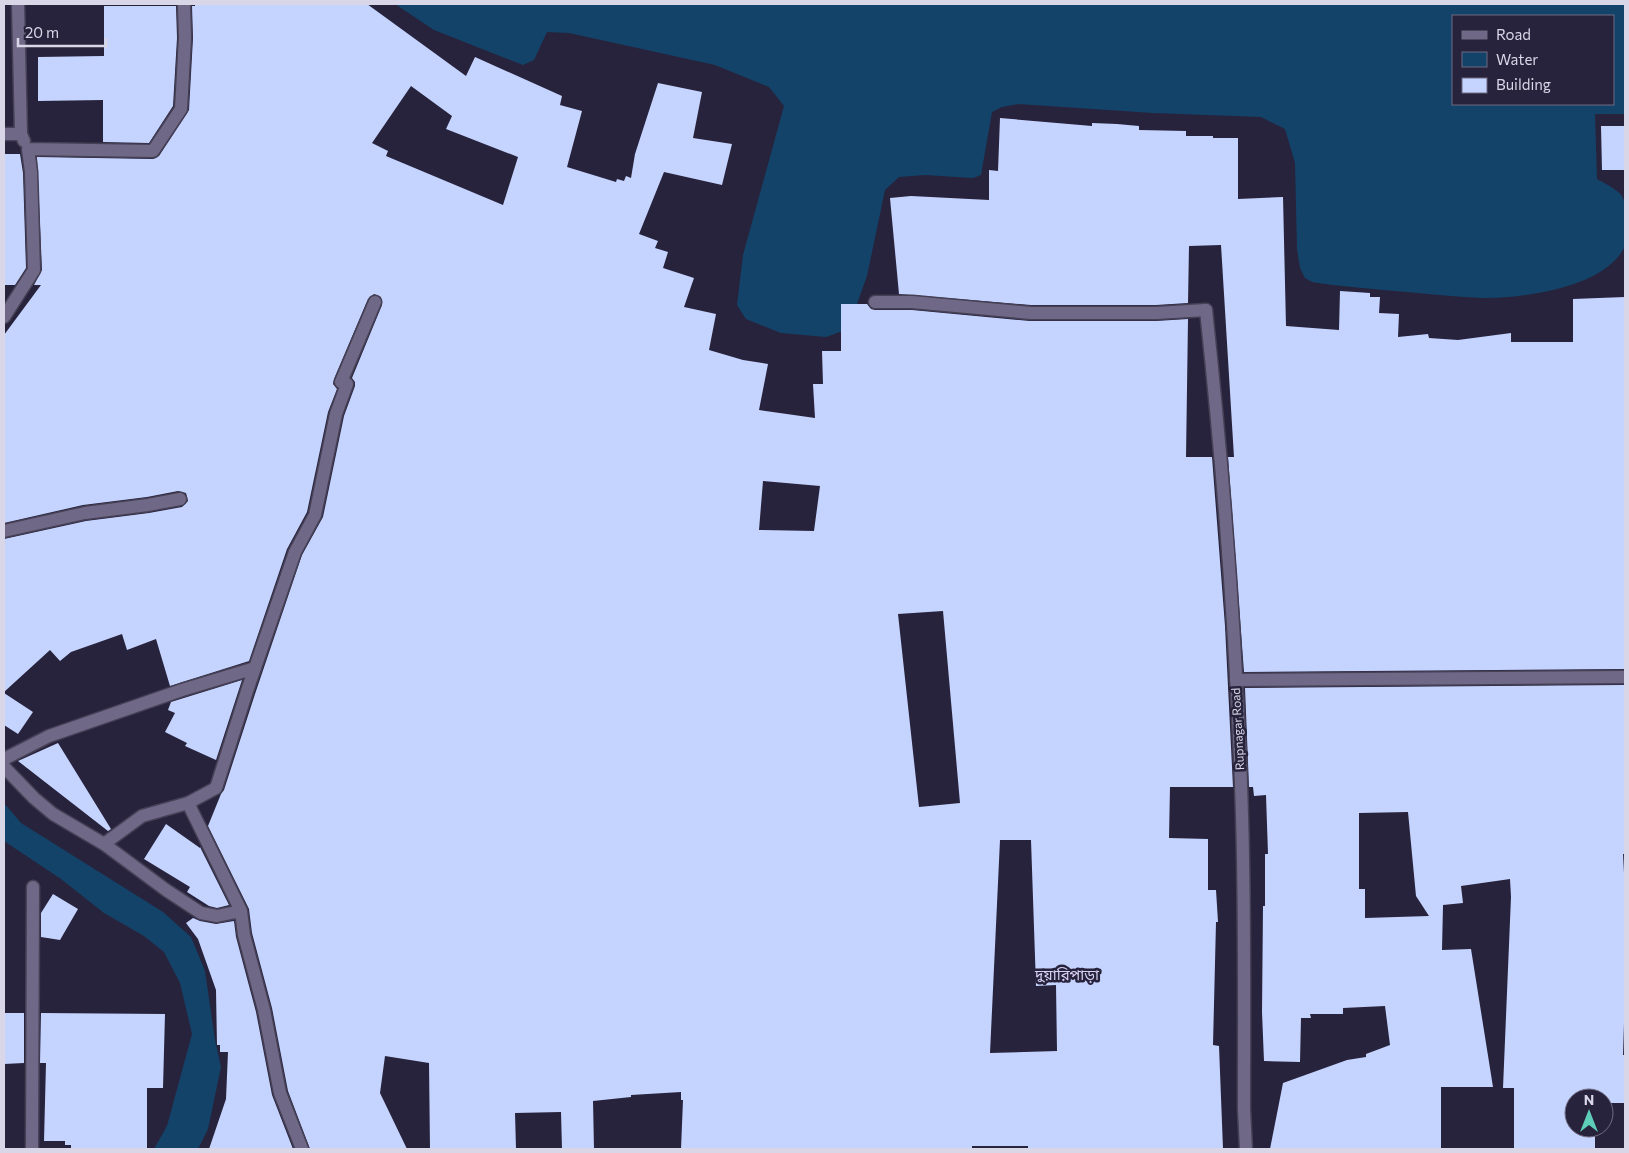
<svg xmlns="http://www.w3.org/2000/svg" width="1629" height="1153" viewBox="0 0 1629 1153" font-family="Commissioner,'Noto Sans Bengali',sans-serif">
<rect width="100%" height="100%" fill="#28233c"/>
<path fill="#134369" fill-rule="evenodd" d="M395,4H1625V114H1595L1597,179C1628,196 1625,194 1625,229C1625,234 1627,243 1624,248C1603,288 1524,298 1483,298C1458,297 1432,294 1407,292C1375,289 1343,287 1312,282L1305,278L1300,268L1297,249L1295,163L1285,129L1261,117L1153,113L1018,104L1002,107L992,112L981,175L973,178L925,175L899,177L885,190L867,276L848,329L826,337L781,333L746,319L737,305L743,255L784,106L769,87L715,65L569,33L547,32L534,60L523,65L434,30ZM1453,16H1613V104H1453Z
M4,803L21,823L163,912L191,937L205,971L215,1040L221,1067L208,1129L198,1149H154L167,1126L192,1034L180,983L164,952L144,936L104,913L61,879L4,841Z"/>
<path fill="#c5d4ff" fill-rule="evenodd" d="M195,4H367L466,76L475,57L562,96L560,105L582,111L567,167L616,182L617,179L624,181L626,176L631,178L635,154L658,83L702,92L693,138L732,144L722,185L664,172L639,234L658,241L655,248L668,252L663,268L694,278L684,307L716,314L709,350L743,360L768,364L759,410L815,418L813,384H823L822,351H841V304H867L871,309L875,310H912L1030,321H1156L1188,319L1186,457H1212L1225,626L1233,787H1170L1169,838L1208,839V890H1216L1218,922H1216L1213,1045L1219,1046L1223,1149H1035L1028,1148V1146H972V1149H681L683,1100H681V1092L631,1095V1097L593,1101L594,1149H562L561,1112L515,1113L516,1149H430L429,1063L385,1056L380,1093L407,1149H310L288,1091L272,1008L252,933L249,909L208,826L221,794L224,790L255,694L302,555L323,517L344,416L355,386V382L352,378L382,305L381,297L374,294L368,299L334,379L333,384L337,389L328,412L307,512L287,549L249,661L170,686L156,639L127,650L122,634L71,652L60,661L50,650L4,692V539L86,521L149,513L182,507L188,501L186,493L178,491L147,497L83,505L4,523V335L41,285H34L42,270L37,157L153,159L159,156L189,110L193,38L192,6H195ZM411,86L452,116L446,129L518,157L503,205L386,156L388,151L372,143ZM763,481L820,486L814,531L759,530ZM943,611L960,803L919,807L898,614ZM1000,840H1031L1036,986L1056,985L1057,1051L990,1053Z
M104,6H176L177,38L173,106L149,143L103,142V100L38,101V57L104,56Z
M1000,118L1092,126V123L1117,124L1139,126V130L1186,131V136H1213V138H1238V199L1283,197L1286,326L1339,330L1340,291L1370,293V297H1380L1379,313L1399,314L1398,337L1428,334L1429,338L1458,340L1511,333V342H1573V299L1625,297V669L1244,672L1228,457H1234L1221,245L1189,246L1188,303L1156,305H1031L899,294L890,198L911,196L989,200V170L998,171Z
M1601,126H1625V170H1602Z
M4,154H20L23,173L26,268L15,285H4Z
M242,680L216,760L185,746L187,743L165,732L175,713L168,710L171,702Z
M1625,685V854H1623L1625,892V991L1623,1055H1625V1103H1604V1098H1574V1128H1595V1149H1514V1088H1503L1511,897L1510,879L1461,886L1463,903L1443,905L1442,950L1471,949L1493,1087H1441V1149H1270L1283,1083L1347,1060L1366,1057V1054L1390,1045L1385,1006L1343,1008V1014H1310L1311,1018H1301L1300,1062L1264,1061L1262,1012L1263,906H1265V854H1268L1266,795L1254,796L1253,787H1249L1245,688ZM1408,812L1416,896L1429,916L1365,918V889H1359V813Z
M4,693L33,712L18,734L4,725Z
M58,743L111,829L108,831L18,761Z
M166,824L200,848V847L229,905L217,908L209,906L187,892L190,887L144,859Z
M53,894L78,909L60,940L41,937V913Z
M193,918L200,921L216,924L234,921L236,937L256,1012L272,1095L293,1149H209L226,1099L228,1052H220V1045H217L216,990L198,939L186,923Z
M4,1013H24V1063L4,1064Z
M41,1013L165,1014L163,1088H147V1149H71V1145H65V1141H44L46,1063H40Z"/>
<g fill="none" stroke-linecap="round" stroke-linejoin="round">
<defs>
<path id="street" d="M18,4L21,134
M4,134H21L24,141
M875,302H912L1031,313H1156L1206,310
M4,317L34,270L31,172L28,149L153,151L181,109L185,38L184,4
M4,531L85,513L148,505L180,499
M1236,680L1625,677
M4,759L49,736L182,690L255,668
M4,767L34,798L53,814L104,844L166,890L201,913L217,916L241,911
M188,803L216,788L247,691L295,552L315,515L336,414L347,384L341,382L375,302
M104,844L142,816L188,803L241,911L244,935L264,1010L280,1093L302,1149
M32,1149L33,887"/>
<path id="secondary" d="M1206,310C1224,478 1237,646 1242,815C1245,913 1244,1011 1244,1109L1246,1149"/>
</defs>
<use href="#street" stroke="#454056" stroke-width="15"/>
<use href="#secondary" stroke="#454056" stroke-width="15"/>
<use href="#street" stroke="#6f6987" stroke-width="12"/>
<use href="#secondary" stroke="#6f6987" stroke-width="12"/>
</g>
<g text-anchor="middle" stroke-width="5" stroke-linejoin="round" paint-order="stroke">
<g font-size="12" fill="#d9d6e8" stroke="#28233c">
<text transform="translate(1238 729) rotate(-93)" y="4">Rupnagar Road</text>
</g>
<g font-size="15" fill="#d9d3f6" stroke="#28233c">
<text x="1067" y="980">দুয়ারিপাড়া</text>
</g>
</g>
<rect width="1629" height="1153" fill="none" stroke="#d9d6e8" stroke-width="10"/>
<rect x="1452" y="15" width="162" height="90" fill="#28233c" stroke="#6f6b81"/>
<rect x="1462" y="31" width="25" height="8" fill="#6f6987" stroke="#6f6b81"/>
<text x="1496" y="40" font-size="15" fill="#d9d6e8">Road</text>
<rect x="1462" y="52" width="25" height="15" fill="#134369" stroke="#6f6b81"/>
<text x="1496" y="65" font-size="15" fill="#d9d6e8">Water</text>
<rect x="1462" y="78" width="25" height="15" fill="#c5d4ff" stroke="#6f6b81"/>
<text x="1496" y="90" font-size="15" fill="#d9d6e8">Building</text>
<g transform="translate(1589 1113)"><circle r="24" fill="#28233c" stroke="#6f6b81"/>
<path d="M0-4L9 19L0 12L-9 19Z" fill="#5eceb8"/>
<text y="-8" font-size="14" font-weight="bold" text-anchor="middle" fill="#d9d6e8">N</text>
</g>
<path d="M18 38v8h88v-8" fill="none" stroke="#d9d6e8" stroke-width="2.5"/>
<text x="25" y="38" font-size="15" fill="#d9d6e8" stroke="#28233c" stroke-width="4" paint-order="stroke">20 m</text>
</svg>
